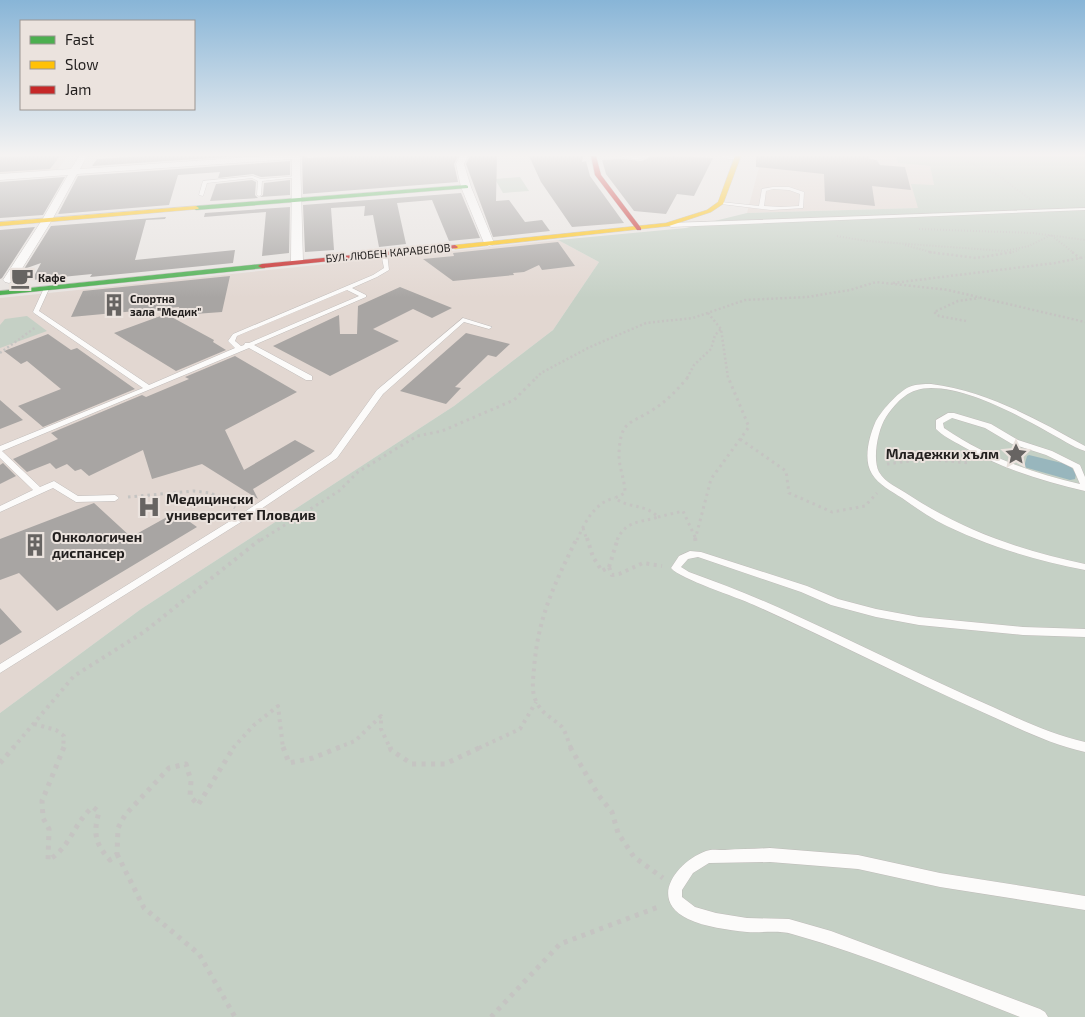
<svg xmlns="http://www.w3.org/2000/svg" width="1085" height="1017" viewBox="0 0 1085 1017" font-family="'Exo 2',sans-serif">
<rect width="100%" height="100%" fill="#e8e4e1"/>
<path fill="#e2d7d1" d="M0,156H67L56,172L0,175Z
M762,156H896L898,163L930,166L934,185L919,208L747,213Z
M558,240L599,262L553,330L454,406L141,609L0,713V298Z"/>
<path fill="#c5d0c5" d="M896,156H1085V1017H0V713L141,609L454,406L553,330L599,262L558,240L686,228L747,213L918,208L911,184L934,185L930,166L898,163Z
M520,177L529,191L503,193L495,179Z
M27,316L47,331L0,348V325L5,319Z"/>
<path fill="#98b6bd" d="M1029,455L1070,465L1076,474L1075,479L1070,480L1024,467L1027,456Z"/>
<path fill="#a8a5a3" d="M27,156H60L50,169L0,172V157Z
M145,156H242L92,166L97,159Z
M302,156H307V158L344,156H458L454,164L458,182L303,194Z
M470,156H497L496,201L509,200L525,222L542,220L550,231L493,237L466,164Z
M529,156H583L582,162L586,161L590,176L624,223L572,227L541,182Z
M673,156L713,158L694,196L677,194L666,214L634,211L606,174L602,160L623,159L641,161L652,157Z
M756,156H869L870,159L877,160L880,165L905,167L911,190L872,186L875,206L825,201L824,174L756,167Z
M290,161V175L261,177L253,174L218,178L220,172L178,175L169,205L58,214L78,176Z
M65,177L43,215L0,218V182Z
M252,180L256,182L255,195L258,198L210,201L216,184Z
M290,180V195L260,197L263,195L264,183Z
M461,193L480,238L449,241L432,200L397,203L406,244L379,247L373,215L364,216L365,206L331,208L334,250L305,252L303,205Z
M290,207L289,253L262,256L266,212L204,217L205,213Z
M166,217L165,219L146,220L135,260L235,250L233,263L90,277L92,274L32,280L41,263L24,269L51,226Z
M35,227L2,278L0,279V230Z
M558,242L575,266L542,270L539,265L524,272L513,273L514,275L453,281L423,259L454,256L453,253Z
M230,276L222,312L181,315L179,307L71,317L83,291Z
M400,287L452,308L432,318L413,309L373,329L399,341L330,376L273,346L339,315L340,334H357L358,306Z
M166,314L214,340L213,342L226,350L176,371L114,333Z
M466,333L510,344L496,357L488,355L455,387L461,388L446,404L400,391Z
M48,334L71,350L77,348L135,389L43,427L18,406L61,389L27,361L21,364L4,351Z
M235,356L297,392L225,430L244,470L295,440L315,451L253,489L258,499L202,464L152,479L143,450L89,476L81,469L75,471L67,464L56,469L50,463L27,472L13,459L58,439L51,433L142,395L146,397L189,379L185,377Z
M0,400L23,420L0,429Z
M3,463L16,476L0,484V465Z
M94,503L131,537L176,512L197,527L57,611L19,573L0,580V539Z
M0,608L22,632L0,645Z"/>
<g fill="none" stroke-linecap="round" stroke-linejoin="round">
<defs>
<path id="lane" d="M253,176L261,179L297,176L299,177L262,181L261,195L259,196L257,195L258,181L252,178L207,183L203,196L199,195L203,181Z
M773,187H789L804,192L803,208L771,210L721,204L719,203L721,202L759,206L762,189ZM773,189L789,190L800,194L799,206L781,207L764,206L766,191Z
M1085,208V210L671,227L668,225L671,223Z
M384,251L387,253L389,270L377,277L352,288L366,295V297L254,345L312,376V380H306L249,348L2,451L40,487L54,481L78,496L115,495L119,498L115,501L76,502L53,488L0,512V506L33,490L0,458V446L143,388L34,313L33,312L44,288L49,289L39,311L149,385L235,348L228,341L233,334L373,275L384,268L381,253ZM347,290L359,296L249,343H245L244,345L241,346L235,341L237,336Z
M463,318L492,327L489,329L464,322L383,394L337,458L249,517L0,673V664L243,513L331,454L377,390Z
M931,384C987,391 1036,419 1085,446V451C1072,447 1060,438 1048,432C1016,414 968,388 931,388C909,388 898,400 886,417C878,429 872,459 879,472C885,483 899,488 909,495C962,530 1022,551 1085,564V570C1034,560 983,545 937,521C925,514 913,506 902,498C891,491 879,485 872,474C863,460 869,437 875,423C880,412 898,392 909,387C916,384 924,384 931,384Z
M948,413H954L991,424L1018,440L1052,451L1080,465L1085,477V491C1042,481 1000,468 962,446C953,441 943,436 936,429V420ZM952,418L985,428L1012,444L1046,455L1073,468L1080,484C1031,473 985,456 944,428L943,423Z
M690,551L701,552L807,586L838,599L876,609L919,617L1023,627L1085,629V637L1023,635L919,625L876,617L831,605L801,592L698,557L688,559L681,567L689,572C725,585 761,599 795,615C853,641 910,670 968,696C1006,712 1044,733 1085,742V752C1048,744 1014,726 980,711C903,677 830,639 754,605C737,597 680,579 671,568L679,556Z
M770,848L858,855L940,873L1085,896V910L940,887L858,869L770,862L709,863L693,873L682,890V897L695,907L716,913L747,918L789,919L831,931L1040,1009L1045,1012L1048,1017H1020C945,988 870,956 792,934C778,930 762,933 747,932C728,930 705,927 688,919C648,900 676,862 706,851C711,849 719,850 725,850C740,849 755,849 770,848Z"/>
<path id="street" d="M79,156H87L80,169L263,156H300L303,261L297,264L291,261L292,159L77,174L52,220L15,280L9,283L5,282L3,280L42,220L68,175L0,180V174L71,169Z
M460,156H468L464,164L471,187L494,243L493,245L489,246L484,243L461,187L456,164Z
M621,156H651C645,160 627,160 621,156Z
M721,156H741L742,157C738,161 725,160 721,156Z"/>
<path id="fast" d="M466,185L468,186V188L196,210L193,208L196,206Z
M262,264H265V268L0,295V291Z"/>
<path id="slow" d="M735,156H741L723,204L711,212L669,226L455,249L452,247L455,245L666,223L707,210L718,202Z
M196,206L199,208L198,209L0,226V222Z"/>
<path id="jam" d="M591,156H596L601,175L641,228V230H637L595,175Z
M455,245L458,247L457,248L262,268L258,266L262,264Z"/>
</defs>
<use href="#lane" stroke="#c0bcba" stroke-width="1"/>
<use href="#street" stroke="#c0bcba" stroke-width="1"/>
<use href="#fast" stroke="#c0bcba" stroke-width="1"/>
<use href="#slow" stroke="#c0bcba" stroke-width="1"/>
<use href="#jam" stroke="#c0bcba" stroke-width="1"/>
<path stroke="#c5c4c2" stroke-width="2" stroke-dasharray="1 2" stroke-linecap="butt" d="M954,156L996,174L1030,199
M919,229L1033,233L1085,240
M837,236L867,241L1005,251L1029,246L1051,235L1074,253
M905,245L934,253
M1010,253L1019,250"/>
<path stroke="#c5c4c2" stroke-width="2.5" stroke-dasharray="2 2.5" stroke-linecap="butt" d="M929,252L976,258L1013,252
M1072,252L1080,258
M893,283L1055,263L1085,257
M708,313L721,329L728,378
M966,321L939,316L934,312L958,301L979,298
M0,353L36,327
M536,378L541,373L590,347L646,323L693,318L745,300L807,297L850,290L876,282L948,290L1085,322
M687,378L694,365L711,349L715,335L721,329"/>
<path stroke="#c5c4c2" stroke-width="3" stroke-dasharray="2.5 4" stroke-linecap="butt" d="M740,439L786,471L789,493L832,512L865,506L877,493
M887,464L925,459L970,463
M128,497L194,491L211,493L235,508
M658,517L683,511L695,537
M583,528L587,540
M261,540L339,491L358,472L417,436L442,431L514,400L537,377
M577,540C585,522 595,502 615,498
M617,540C626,520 640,523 658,517C644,503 629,509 615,498L625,493C625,480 619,468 619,455C620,419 630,425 654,409C667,401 678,389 688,377
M695,540L711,479L749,427L728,377"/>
<path stroke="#c5c4c2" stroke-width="4" stroke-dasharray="3 4.5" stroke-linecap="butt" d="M587,538L593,557L602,571L609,567L612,575L619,574L643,563L662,566
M695,538L696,543
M609,567L618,538
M34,724L56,730L64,736L63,748
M13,748L74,676L144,632L262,538
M233,748L254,725L278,706L283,748
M337,748L355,741L381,716V729L390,748
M479,748L520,729L536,702
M571,748C568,742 566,732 562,727C553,718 543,715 537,703C531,693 533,680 534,669C538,617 554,585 577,538"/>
<path stroke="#c5c4c2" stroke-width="5" stroke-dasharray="4 5.5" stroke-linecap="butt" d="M64,747L42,801L43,818L49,829L48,860C70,849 74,822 93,807L99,812C93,833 95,844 110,860L117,854L118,828L125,815L169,768L186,764L191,781L190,796L198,805L234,747
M283,747L289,763L313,758L340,747
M390,747L391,750L412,764H445L481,747
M570,747L599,796L612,812L618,833L634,857L663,878
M0,763L14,747
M117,854L144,908L199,954L235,1017
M491,1017L560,944L661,906"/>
<use href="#lane" fill="#fcfbfa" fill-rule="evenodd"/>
<use href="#street" fill="#fcfbfa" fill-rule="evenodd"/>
<use href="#fast" fill="#4caf50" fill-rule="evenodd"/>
<use href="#slow" fill="#ffc107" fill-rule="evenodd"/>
<use href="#jam" fill="#c62828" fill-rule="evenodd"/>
</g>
<linearGradient id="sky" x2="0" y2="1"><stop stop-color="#88b5d7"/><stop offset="0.52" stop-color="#f5f3f2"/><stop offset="1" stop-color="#f5f3f2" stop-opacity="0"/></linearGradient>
<rect width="1085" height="298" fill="url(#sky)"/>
<defs>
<symbol id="cafe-bare" viewBox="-9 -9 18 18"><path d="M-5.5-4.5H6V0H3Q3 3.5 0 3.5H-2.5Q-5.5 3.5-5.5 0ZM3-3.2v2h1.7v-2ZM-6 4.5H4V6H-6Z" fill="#676462" stroke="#ebe3de" stroke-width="2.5" paint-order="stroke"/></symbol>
<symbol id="building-bare" viewBox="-9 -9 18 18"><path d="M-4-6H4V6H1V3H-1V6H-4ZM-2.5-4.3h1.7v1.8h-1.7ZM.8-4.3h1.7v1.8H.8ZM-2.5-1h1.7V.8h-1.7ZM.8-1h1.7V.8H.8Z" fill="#676462" stroke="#ebe3de" stroke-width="2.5" paint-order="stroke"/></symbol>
<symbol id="sight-bare" viewBox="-9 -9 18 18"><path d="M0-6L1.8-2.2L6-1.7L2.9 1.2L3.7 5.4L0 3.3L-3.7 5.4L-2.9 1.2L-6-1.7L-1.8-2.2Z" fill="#676462" stroke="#ebe3de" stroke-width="2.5" paint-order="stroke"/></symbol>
<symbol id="hospital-bare" viewBox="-9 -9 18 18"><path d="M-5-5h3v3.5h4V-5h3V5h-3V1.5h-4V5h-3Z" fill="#676462" stroke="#ebe3de" stroke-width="2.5" paint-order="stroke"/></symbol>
</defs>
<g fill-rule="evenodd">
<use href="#cafe-bare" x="6" y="262" width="32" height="32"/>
<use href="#building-bare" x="98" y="289" width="32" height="32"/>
<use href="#sight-bare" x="1000" y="438" width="32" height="32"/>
<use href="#hospital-bare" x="133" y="491" width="32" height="32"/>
<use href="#building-bare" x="19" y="529" width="32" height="32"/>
</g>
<g text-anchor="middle" stroke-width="4" stroke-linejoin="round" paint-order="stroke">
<g font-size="11" fill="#221f1e" stroke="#ebe3de">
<text transform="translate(388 253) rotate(-5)" y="4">БУЛ. ЛЮБЕН КАРАВЕЛОВ</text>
</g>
<g font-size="11" font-weight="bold" fill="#221f1e" stroke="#ebe3de" text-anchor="start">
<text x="38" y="282">Кафе</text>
<text x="130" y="303">Спортна<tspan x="130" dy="13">зала "Медик"</tspan></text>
</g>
<g font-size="14" font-weight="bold" fill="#221f1e" stroke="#ebe3de" text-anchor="start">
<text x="999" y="459" text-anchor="end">Младежки хълм</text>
<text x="166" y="504">Медицински<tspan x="166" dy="16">университет Пловдив</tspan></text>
<text x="52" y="542">Онкологичен<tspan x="52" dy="16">диспансер</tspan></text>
</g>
</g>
<rect x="20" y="20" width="175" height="90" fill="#ebe3de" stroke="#9b9591"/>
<rect x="30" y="36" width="25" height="8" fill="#4caf50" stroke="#9b9591"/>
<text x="65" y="45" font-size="15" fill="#221f1e">Fast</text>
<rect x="30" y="61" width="25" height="8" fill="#ffc107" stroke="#9b9591"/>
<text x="65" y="70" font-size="15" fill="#221f1e">Slow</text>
<rect x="30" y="86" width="25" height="8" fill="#c62828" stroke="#9b9591"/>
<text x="65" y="95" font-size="15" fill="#221f1e">Jam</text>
</svg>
